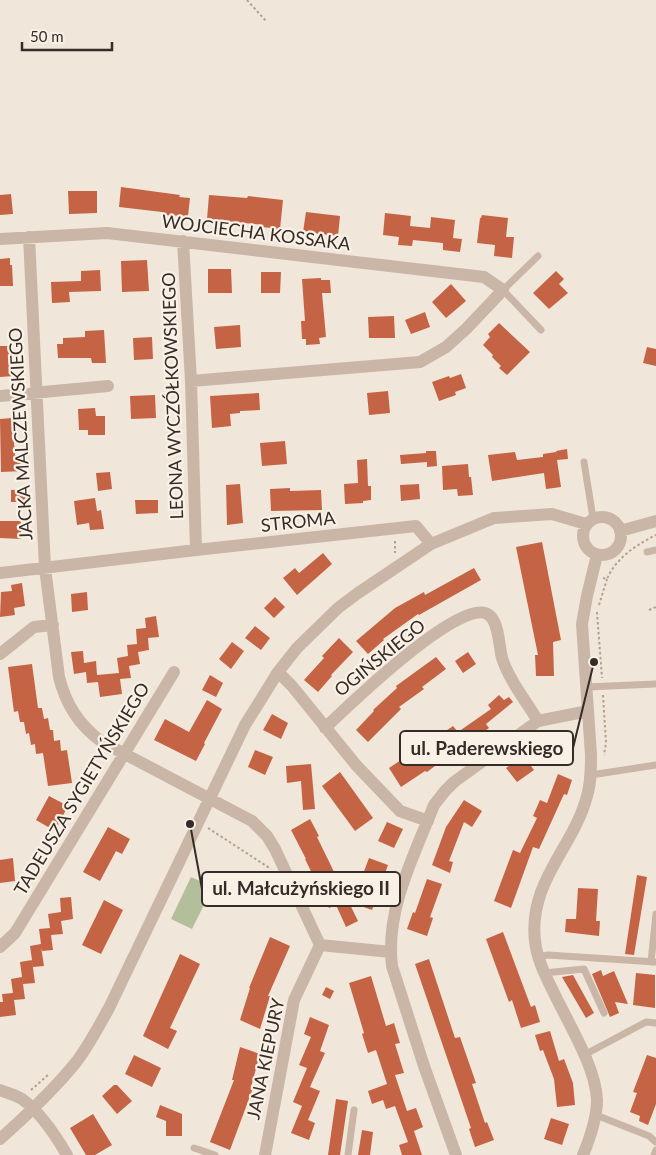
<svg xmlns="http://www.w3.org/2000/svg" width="656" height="1155" viewBox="0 0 656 1155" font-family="Lato,sans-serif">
<rect width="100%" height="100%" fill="#f1e6da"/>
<path fill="#b3bf9a" d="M191,877L213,887L192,929L171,919Z"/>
<path fill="#c46445" d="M121,187L180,195L179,197L190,198L188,216L162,215V212L119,207Z
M68,191H97V213L69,214Z
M11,194L13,214L0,215V195Z
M209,195L247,198L248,196L283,200L280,229L262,227L263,225L207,219Z
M306,212L340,216L338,236L303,232Z
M385,213L411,216L410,226L430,228L431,217L455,220L453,238L462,239L460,252L443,250V243L413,240L412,246L398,245L399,237L383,235Z
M482,215L508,218L506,237H514L512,258L494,256L495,245L477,243L480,218H481Z
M10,258V265H12L13,286H0V259Z
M147,260L149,291L122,292L121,261Z
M208,269H231L232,293H208Z
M100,270L101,291L69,292L70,302L52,303L51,282L81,281V271Z
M556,271L564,279L559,284L568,293L549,309L533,293Z
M261,272H281L280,293H261Z
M321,278V280H330L331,293H322L326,337L319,338L320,344L306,345V339H302L301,321H305L302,279Z
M451,284L466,301L446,318L432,302Z
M425,312L430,327L411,334L405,320Z
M394,316L395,338H369L368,317Z
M499,323L530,352L507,375L499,368L501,366L492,357L493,355L483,345L490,337L488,334Z
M240,325L241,347L216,349L214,327Z
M104,330L106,363H92L91,358H58L57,344H63V338L85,337V331Z
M152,337L153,359L134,360L133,338Z
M0,346H10L13,376L0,377Z
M647,347L656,349V366L643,363Z
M461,374L466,388L455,392L456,395L439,401L432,382L449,376L450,378Z
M388,391L390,413L369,415L367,393Z
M259,393L260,410L240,411V413L230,414L231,426L212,428L210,396Z
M155,395L156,418L131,419L130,396Z
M95,408L96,416H105V435H88V430H79L78,409Z
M12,418L15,455H22L23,471L1,472L0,419Z
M285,441L287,464L262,466L260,443Z
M567,449L568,459L557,460L561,487L546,489L544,473L492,481L488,455L515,452L517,460L543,457V454L556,452L557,455L556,451Z
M426,451H436L437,466L427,467V462L401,464L400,455L426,453Z
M367,459L368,486H371V500L363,501V503L345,504L344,484L358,483L357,460Z
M468,464L469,477H471L473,495L458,496L457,489L443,490L442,466Z
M110,472L112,489L98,491L96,473Z
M240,484L243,523L227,525L226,485Z
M419,484L420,499L401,501L400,485Z
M290,488V491L321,490L322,510L271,511L270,489Z
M27,489L28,502H11V490Z
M95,498L97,511L101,510L104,529L90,530L89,523L77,525L74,501Z
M135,500H158V513L136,514Z
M0,521H21V539L0,538Z
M542,542L561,640L553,642L554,676H536L535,655H538L516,547Z
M323,553L332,564L297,595L283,578L295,568L299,573Z
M474,568L481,580L419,615L418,614L383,639L384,640L368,654L356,641L395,608L424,592L425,595Z
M22,583L25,606L14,608L15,615L0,617L1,592L12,591L11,585Z
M87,592L88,610L72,612L71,594Z
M275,597L285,607L274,618L264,608Z
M156,616L159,637L148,638L149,650L138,652L140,664L129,666L131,678L120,679L122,694L100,697L98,682L87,683L86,672L74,674L71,652L83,651L84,663L96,661L97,675L119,673L117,658L128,656L127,645L137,644L136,629L146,628L145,618Z
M255,626L270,638L261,650L245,638Z
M339,638L353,652L331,675L332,676L318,692L304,680L324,658L322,656Z
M232,642L244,651L231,669L219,659Z
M468,652L476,664L463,673L455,661Z
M436,657L446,669L422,687L424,689L399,707L401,709L368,742L356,730L374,711L373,710L397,688L396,686Z
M32,664L38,708H42L44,719L48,718L50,730H53L54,741L60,740L61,751L67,750L72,783L48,786L43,753L36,754L35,744L31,745L29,733L26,734L24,722H20L18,711L14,712L8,667Z
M210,675L223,683L216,697L202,690Z
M499,695L504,700L509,697L513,702L486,724L489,728L448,758L447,757L427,772L425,771L401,787L389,768L404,758L408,763L436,742L434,739L453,726L458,732L491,709L488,705Z
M207,700L222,709L204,743L205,744L196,761L154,740L165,719L189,732Z
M272,714L288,723L281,739L263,730Z
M558,738L574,744L568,760L552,754Z
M255,750L273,757L265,775L248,767Z
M523,755L534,770L517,782L506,768Z
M311,764L315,809L303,810L301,781L287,783L286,766Z
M340,772L373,818L355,831L322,786Z
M558,774L572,780L567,795L564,794L539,849L533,847L511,908L494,901L513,850L520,853L537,818L533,816L540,800L547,803Z
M49,796L68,806L55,831L36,820Z
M464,800L482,811L472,827L464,822L449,861L453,862L450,873L432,865L446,827Z
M310,819L319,836L317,837L358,921L346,927L336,905L329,908L305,859H306L291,830Z
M387,822L403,829L394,848L378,841Z
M108,827L130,839L122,854L116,851L100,881L83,872Z
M13,858L15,881L0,883V860Z
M369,858L388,865L372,910L358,905L368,876L363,874Z
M637,875L647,877L634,955L625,954Z
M427,879L442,884L430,917L433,918L427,936L407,929L413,912L415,913Z
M578,888L598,889L596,921H600L599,936L565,932L566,919H576Z
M71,897L73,919L61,921L63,934L51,935L53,950L42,951L41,947L44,966L33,967L30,946L41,944L39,929L50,928L48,914L61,912L60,898Z
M104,900L123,910L101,954L82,945Z
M503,932L531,1007L535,1005L540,1022L521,1028L512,1000L509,1002L486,939Z
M270,937L290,946L268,996H270L260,1029L240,1020L250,988H249Z
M180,954L200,964L170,1028L177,1031L168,1049L143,1036Z
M429,959L455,1038L460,1037L476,1083L472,1084L485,1123L487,1122L494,1140L475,1147L469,1129L471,1128L415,964Z
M32,960L35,983L23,984L20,962Z
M601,970L603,976L614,971L628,1004L615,1002L619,1013L610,1017L592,974Z
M636,973L655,975V1008L633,1005Z
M573,975L594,1013L586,1018L562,977Z
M371,976L386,1026L394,1023L400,1043L395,1044L404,1073L395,1075L407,1111L416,1108L423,1127L414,1131L422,1155H402L399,1145L408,1142L395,1106L386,1109L383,1100L372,1104L368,1091L387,1084L376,1050L368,1053L362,1034L364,1033L349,983Z
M22,977L25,999L14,1000L16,1015L0,1017V1002H3L2,994L13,993L11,979Z
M326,987L334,991L330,999L322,995Z
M310,1017L329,1025L320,1051L325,1053L310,1087L320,1091L308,1120L315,1123L309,1140L291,1133L302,1106L293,1102L307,1068L299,1065L311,1037L304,1034Z
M550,1031L559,1061L564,1059L573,1083L575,1105L557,1107L554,1079L543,1050L540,1051L535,1035Z
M240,1047L260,1054L251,1087L253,1088L230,1150L210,1142L234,1080H232Z
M134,1055L161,1068L152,1087L125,1074Z
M647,1055L656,1058V1104L648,1125L639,1121L640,1116L630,1112L637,1093L633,1092Z
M114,1085H117L132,1101L117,1114L102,1096Z
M336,1099L348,1101L340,1155H328Z
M160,1105L182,1114V1136H166V1121L156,1117Z
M93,1114L112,1145L95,1155H86L70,1128Z
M551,1118L569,1124L562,1145L544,1139Z
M362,1130L373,1132L370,1155H358Z"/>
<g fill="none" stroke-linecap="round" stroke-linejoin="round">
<path stroke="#b4a090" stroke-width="2" stroke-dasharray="2.5 2.5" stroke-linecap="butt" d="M247,0L266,21
M395,541V553
M603,578L607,579C616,558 636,545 656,535
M599,605L607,579
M649,610L656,607
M597,612L602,678
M603,695L606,743L604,755
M208,828L271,869
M31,1090L48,1075"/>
<path stroke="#c9b6a6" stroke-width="7" d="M538,256L503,290L541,330
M584,462L593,518
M647,552L656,550
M587,687L655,684
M591,775L656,765
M538,957L548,955L656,962
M651,962L656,914
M544,973L584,969L604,1013
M584,1055L646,1022L656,1023
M596,1115L649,1136L656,1142
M194,1148L215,1155
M348,1155L354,1110
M654,1155L656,1150"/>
<path stroke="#c9b6a6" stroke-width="12" d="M29,237L45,568L59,677C66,705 79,725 102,742L252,821L267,836L275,849L320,945
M0,239L107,233L484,277L503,290L466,329L446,347L420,362L191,381
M183,241L191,381L196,550
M0,396L108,386
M583 536a19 19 0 1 1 38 0a19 19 0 1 1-38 0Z
M620,531L656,521
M0,573L196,550L416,526L431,544L494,518L552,514L586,524
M0,654L34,627L53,625
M278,672L292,686L356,765L400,811L428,821
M325,728C346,708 463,594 489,615C499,622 499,647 502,658C509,680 526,701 538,721
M320,945L391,952
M0,947L15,933L174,672
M0,1090C7,1093 16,1095 22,1099C40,1112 56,1136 67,1155
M0,1139C27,1115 54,1090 77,1061C89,1045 99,1026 109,1008L245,725L278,672L297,648L338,608L358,593L431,544
M265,1155L294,1000L320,945
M456,1155L424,1066L392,966C385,910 414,856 434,805L445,791L454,782L538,721L588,711
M583,1155C590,1138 597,1118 597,1100C596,1067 567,1021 553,991C545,975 537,959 535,941C528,882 574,847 587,796C591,783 591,769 591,755L582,624L587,596L597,555"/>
</g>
<g text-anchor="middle" stroke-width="4.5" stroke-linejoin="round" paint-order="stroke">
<g font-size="18" fill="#352b27" stroke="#f9f0e6">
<text transform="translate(256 233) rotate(7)" y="6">WOJCIECHA KOSSAKA</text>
<text transform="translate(173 396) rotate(-92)" y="6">LEONA WYCZÓŁKOWSKIEGO</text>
<text transform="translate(21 434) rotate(-93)" y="6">JACKA MALCZEWSKIEGO</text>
<text transform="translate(298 522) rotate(-6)" y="6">STROMA</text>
<text transform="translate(380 658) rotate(-39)" y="6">OGIŃSKIEGO</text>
<text transform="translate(82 789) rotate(-59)" y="6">TADEUSZA SYGIETYŃSKIEGO</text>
<text transform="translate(266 1059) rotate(-78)" y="6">JANA KIEPURY</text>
</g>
</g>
<path fill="none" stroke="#352b27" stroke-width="2" d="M594 662L573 748M190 824L202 889"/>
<g fill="#352b27" stroke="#f9f0e6" stroke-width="2">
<circle cx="594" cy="662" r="5"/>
<circle cx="190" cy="824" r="5"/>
</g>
<g fill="#f9f0e6" stroke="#352b27" stroke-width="2">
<rect x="400" y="731" width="173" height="34" rx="5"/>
<rect x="202" y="872" width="198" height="34" rx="5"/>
</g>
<g font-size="19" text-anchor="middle" font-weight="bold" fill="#352b27">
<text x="487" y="755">ul. Paderewskiego</text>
<text x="301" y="895">ul. Małcużyńskiego II</text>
</g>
<path d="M22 42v8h90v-8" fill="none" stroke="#352b27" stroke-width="2.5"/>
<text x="30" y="42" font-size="15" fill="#352b27" stroke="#f9f0e6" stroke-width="4" paint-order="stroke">50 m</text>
</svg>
